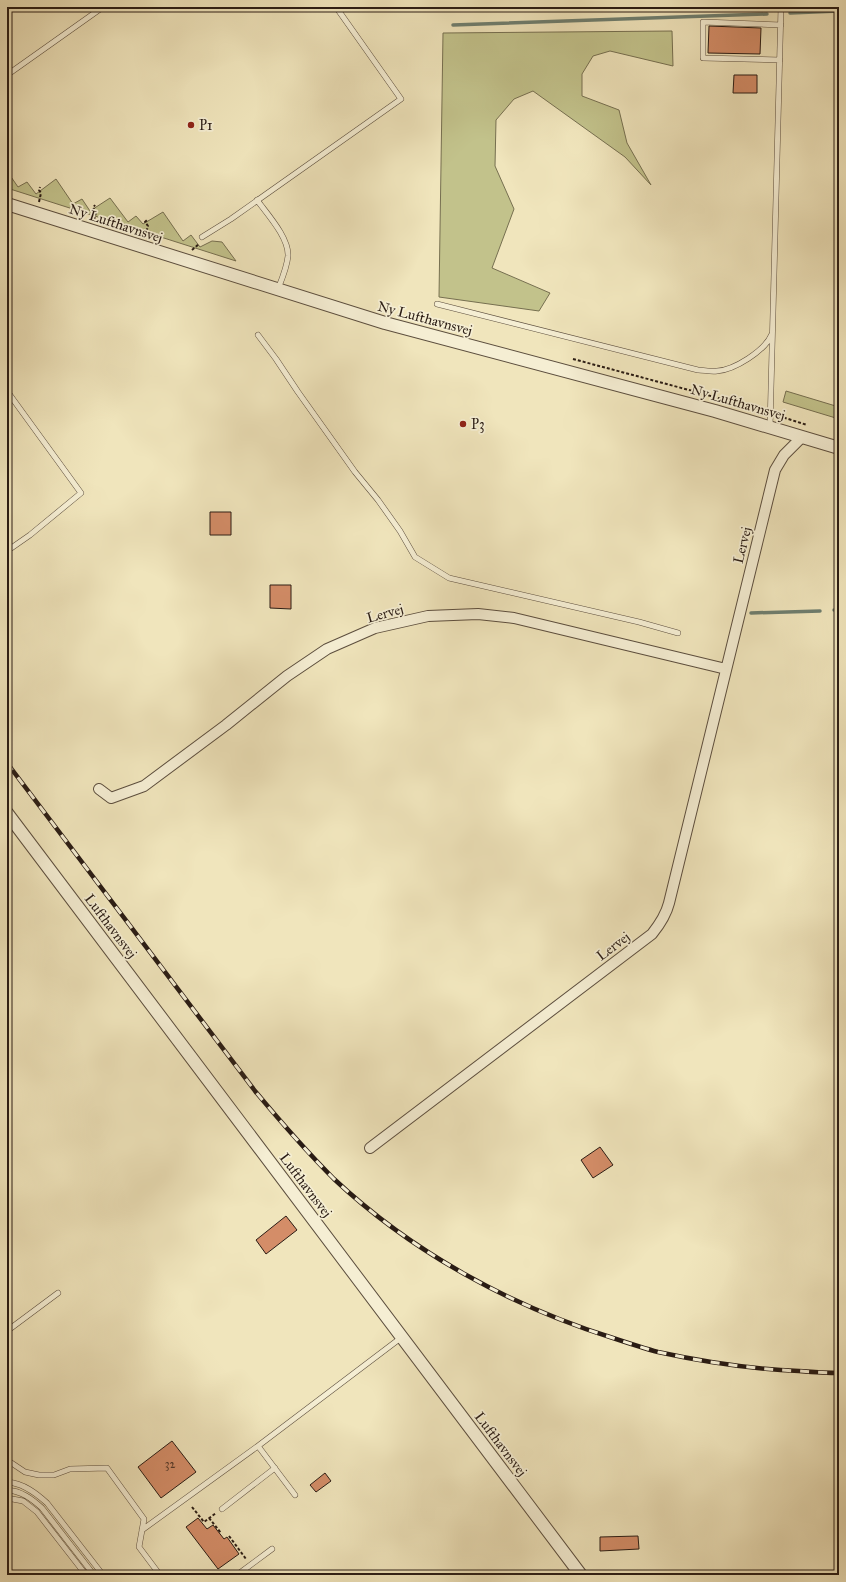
<svg xmlns="http://www.w3.org/2000/svg" width="846" height="1582" viewBox="0 0 846 1582" font-family="'IM FELL Great Primer',serif">
<rect width="100%" height="100%" fill="#f0e5bc"/>
<filter id="stains"><feTurbulence type="fractalNoise" baseFrequency=".005" numOctaves="4"/><feColorMatrix values="0 0 0 0 .2 0 0 0 0 .09 0 0 0 0 .02 0 0 0 .5 -.17"/></filter>
<radialGradient id="worn" r=".72"><stop offset=".6" stop-color="#630" stop-opacity="0"/><stop offset="1" stop-color="#630" stop-opacity=".3"/></radialGradient>
<path fill="#c2c28b" stroke="#766f50" d="M672,31L673,66L610,51L593,56L582,74V96L619,110L627,143L651,185L625,157L533,91L514,99L496,120L495,166L514,209L492,268L550,293L539,311L439,297L443,33Z
M7,171L18,187L27,182L36,194L56,179L73,204L82,199L90,211L110,198L128,222L136,216L143,224L163,212L183,241L191,235L200,247L212,241L222,242L236,261L7,188Z
M786,391L839,407V419L783,402Z"/>
<g fill="none" stroke-linecap="round" stroke-linejoin="round">
<path stroke="#6e7e6f" stroke-width="3.5" d="M790,13L839,11
M453,25L767,14
M834,610H839
M751,613L820,611"/>
</g>
<path fill="#d48d68" stroke="#2a1c14" d="M709,26L761,28L760,54L708,53Z
M734,75H757V93H733Z
M210,512H231V535H210Z
M270,585H291V609L270,608Z
M600,1147L613,1165L593,1178L581,1160Z
M286,1216L297,1230L266,1254L256,1240Z
M172,1441L196,1472L161,1498L138,1467Z
M325,1473L331,1481L316,1492L310,1485Z
M198,1518L207,1529L213,1525L224,1539L227,1537L239,1554L218,1569L186,1527Z
M638,1536L639,1549L600,1551V1537Z"/>
<g fill="none" stroke-linecap="round" stroke-linejoin="round">
<defs>
<path id="service" d="M780,60L703,58V22L781,25
M7,75L103,7
M257,200C268,215 289,238 288,256C287,267 282,279 278,289
M202,237L231,219L401,99L336,7
M437,304L698,370C704,370 711,372 717,371C734,370 765,351 772,334
M258,335L276,359L298,392L355,472L378,500L400,531L415,557L449,578L639,622L678,633
M7,391L81,493L30,535L7,551
M770,427L781,7
M7,1331L58,1293
M258,1446L295,1495
M7,1460L25,1472L39,1475H54L70,1469L107,1468L144,1519L139,1547L160,1575
M7,1482C23,1483 36,1493 47,1503L103,1575
M7,1490C21,1491 31,1498 42,1508L94,1575
M7,1498L23,1501L37,1512L86,1575
M222,1509L275,1468
M142,1530L258,1446L402,1337
M237,1575L272,1549"/>
<path id="minor" d="M99,789L111,798L144,786L226,725L287,676L327,649L375,628L428,616L478,614L514,618L726,669
M370,1148L652,934C660,924 666,915 669,903L775,470L784,455L802,437"/>
<path id="tertiary" d="M7,204L385,323L715,411L839,448
M7,813L581,1575"/>
</defs>
<use href="#service" stroke="#5c4e3e" stroke-width="6"/>
<use href="#minor" stroke="#5c4e3e" stroke-width="12"/>
<use href="#tertiary" stroke="#5c4e3e" stroke-width="14"/>
<path stroke="#2a1c14" stroke-width="2" stroke-dasharray="3 2" stroke-linecap="butt" d="M39,202L41,193L39,190L40,187
M94,220L96,212L93,208L95,205
M145,236L148,226L145,222L148,219
M192,250L199,244
M573,359L689,390L761,410
M779,416L807,425
M192,1507L204,1522L216,1513
M209,1518L221,1533
M229,1536L246,1559"/>
<use href="#service" stroke="#f5eed3" stroke-width="5"/>
<use href="#minor" stroke="#f5eed3" stroke-width="10"/>
<use href="#tertiary" stroke="#f5eed3" stroke-width="12"/>
<defs>
<path id="rail" d="M7,763L255,1091C280,1121 306,1151 334,1179C413,1253 511,1306 613,1338C628,1343 643,1348 658,1352C704,1362 751,1369 799,1371C812,1372 826,1373 839,1373"/>
</defs>
<use href="#rail" stroke="#2a1c14" stroke-width="4.5"/>
<use href="#rail" stroke="#f5eed3" stroke-width="3" stroke-dasharray="9" stroke-linecap="butt"/>
</g>
<g fill="#8f2418" stroke="#f5eed3" stroke-width="1.5">
<circle cx="191" cy="125" r="4"/>
<circle cx="463" cy="424" r="4"/>
</g>
<g text-anchor="middle" stroke-width="3.5" stroke-linejoin="round" paint-order="stroke">
<g font-size="12" fill="#543829">
<text x="170" y="1468">32</text>
</g>
<g font-size="14" fill="#2a1c14" stroke="#f5eed3" text-anchor="start">
<text x="199" y="130">P1</text>
<text x="471" y="429">P3</text>
</g>
<g font-size="14" fill="#2a1c14" stroke="#f5eed3">
<text transform="translate(116 223) rotate(18)" y="5">Ny Lufthavnsvej</text>
<text transform="translate(425 318) rotate(15)" y="5">Ny Lufthavnsvej</text>
<text transform="translate(738 402) rotate(16)" y="5">Ny Lufthavnsvej</text>
<text transform="translate(742 545) rotate(-76)" y="5">Lervej</text>
<text transform="translate(385 613) rotate(-15)" y="5">Lervej</text>
<text transform="translate(111 926) rotate(53)" y="5">Lufthavnsvej</text>
<text transform="translate(613 946) rotate(-37)" y="5">Lervej</text>
<text transform="translate(306 1185) rotate(53)" y="5">Lufthavnsvej</text>
<text transform="translate(501 1444) rotate(53)" y="5">Lufthavnsvej</text>
</g>
</g>
<rect width="846" height="1582" fill="none" stroke="#f0e5bc" stroke-width="24"/>
<rect x="8" y="8" width="830" height="1566" fill="none" stroke="#2a1c14" stroke-width="2"/>
<rect x="12" y="12" width="822" height="1558" fill="none" stroke="#2a1c14"/>
<rect width="100%" height="100%" filter="url(#stains)"/>
<rect width="100%" height="100%" fill="url(#worn)"/>
</svg>
